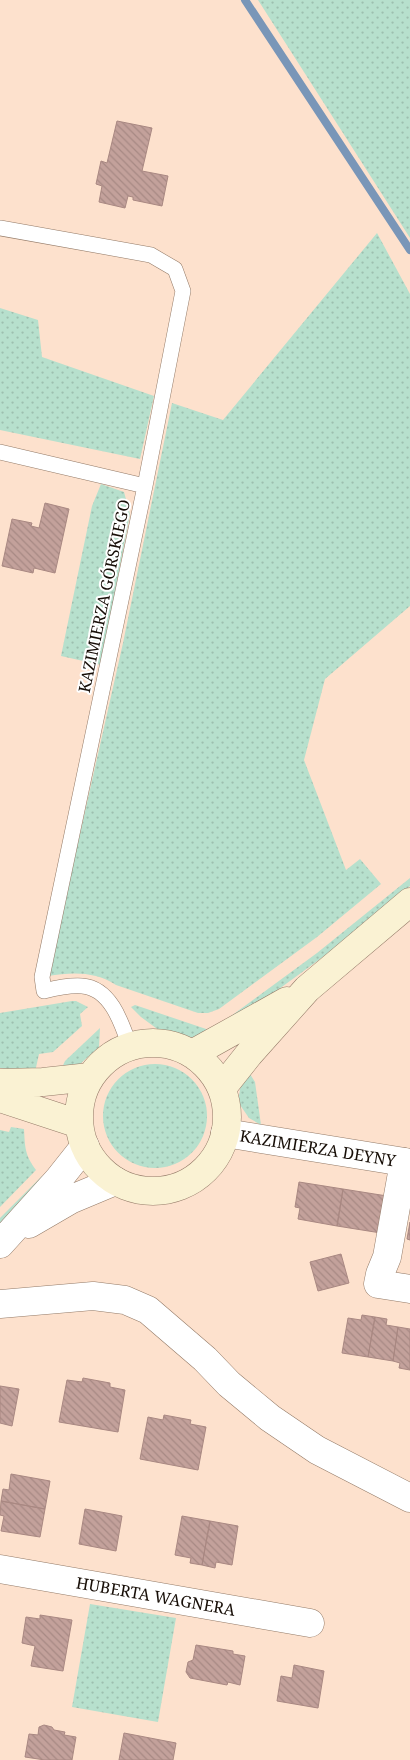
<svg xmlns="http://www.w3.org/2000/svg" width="410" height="1760" viewBox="0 0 410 1760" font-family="'Noto Serif',serif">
<defs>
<pattern id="grass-dots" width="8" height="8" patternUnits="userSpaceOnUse" patternTransform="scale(1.25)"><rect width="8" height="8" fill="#b7e0cd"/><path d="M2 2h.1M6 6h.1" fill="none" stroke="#9dbfaf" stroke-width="1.8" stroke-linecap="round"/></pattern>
<pattern id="building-back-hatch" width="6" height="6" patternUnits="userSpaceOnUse" patternTransform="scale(1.25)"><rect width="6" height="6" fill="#c3a19b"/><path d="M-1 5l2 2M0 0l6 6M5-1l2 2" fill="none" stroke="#a78984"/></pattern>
</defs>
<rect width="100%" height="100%" fill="#fde1cd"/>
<path fill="url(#grass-dots)" d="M258,0H410V238Z
M377,233L410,294V606L325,679L304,760L346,870L360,859L381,884L317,937L219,1009L208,1013H198L116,985C95,971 72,972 48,976L123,643L172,403L223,420Z
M0,308L38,320L42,357L154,396L140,459L0,430Z
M101,484L124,492L130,514L101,665L61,656L92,506Z
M410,878V886L342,943L235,1021L231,1016L317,953Z
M72,1001H76L88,1007L80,1014L82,1026L53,1052L39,1054L35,1072L0,1068V1013Z
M135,1005L212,1031L195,1038L160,1031L141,1017L131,1007Z
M100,1028L99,1047L79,1065L60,1072L65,1061Z
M103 1116a52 52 0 1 1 104 0a52 52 0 1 1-104 0Z
M250,1074L255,1082L261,1125L249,1118L238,1102L241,1083Z
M11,1127L24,1129C25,1148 25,1155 36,1170L0,1207V1130L9,1132Z
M42,1176L47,1181L0,1227V1218Z
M90,1604L176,1618L158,1722L72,1707Z"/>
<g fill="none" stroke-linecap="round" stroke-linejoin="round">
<path stroke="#7996b8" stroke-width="8" d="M245,0L410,250"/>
</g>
<path fill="url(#building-back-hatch)" stroke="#a98882" d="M117,121L152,128L142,171L168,176L162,206L133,200V197L128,196L125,208L99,202L102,186L96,184L101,161L107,163Z
M45,503L69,509L55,573L34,568L33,573L2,566L12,519L32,523L31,526L39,528Z
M299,1182L343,1189L337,1226L298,1219L300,1208L295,1207Z
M343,1189L387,1196L381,1233L337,1226Z
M410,1222V1240L407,1239Z
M341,1254L349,1283L318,1291L310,1262Z
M362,1315L375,1317L368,1357L342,1353L348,1318L361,1320Z
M375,1317L387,1319L386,1325L398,1327L393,1361L368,1357Z
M398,1327L410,1329V1370L399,1368L400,1363L393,1361Z
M83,1378L110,1383V1387L125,1390L118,1432L59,1422L67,1380L82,1382Z
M0,1386L19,1389L12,1426L0,1423Z
M164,1415L191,1420L190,1424L206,1427L198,1470L140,1459L148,1417L163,1420Z
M11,1474L50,1481L45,1509L1,1501L3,1489L9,1490Z
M1,1501L45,1509L40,1537L1,1531L4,1516L0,1515Z
M85,1509L122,1516L116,1551L79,1544Z
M182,1516L210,1521L202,1565L190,1563L191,1558L175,1555Z
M210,1521L238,1526L232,1565L216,1562L215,1568L202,1565Z
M40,1615L72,1620L63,1671L31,1666L35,1646L22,1643L26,1617L40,1619Z
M196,1645L233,1651V1654L245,1656L240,1685L228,1682L227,1685L190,1678L186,1672L188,1662L193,1660Z
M294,1665L324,1671L318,1708L277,1701L281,1676L292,1678Z
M44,1725L52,1727L54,1730L65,1732L64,1735L76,1737L72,1760H45L25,1757L29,1734L38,1735L39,1727Z
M124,1733L176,1743L173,1760H119Z"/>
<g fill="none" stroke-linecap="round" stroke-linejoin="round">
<defs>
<path id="service" d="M0,228L151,255L175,269L183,291L145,486L42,977L44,991C56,988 69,985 82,986C111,988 122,1024 130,1047
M0,452L145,486"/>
<g id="minor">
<path id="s1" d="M225,1133L410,1163"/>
<path d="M404,1162L387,1257L380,1274L378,1284L410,1289"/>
<path d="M0,1304L93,1296L125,1300L148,1310L205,1359L229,1384L270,1418L317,1450L410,1498"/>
<path id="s2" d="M0,1569L310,1623"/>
</g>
<path id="tertiary" d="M29,1224L72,1199L115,1181
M0,1244L58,1180L85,1146"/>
<path id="secondary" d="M79 1117a74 74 0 1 1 148 0a74 74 0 1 1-148 0Z
M192,1054L287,1001
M0,1083L43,1082L90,1077
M222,1088L249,1054L307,989L410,902
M0,1098L79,1124"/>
</defs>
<use href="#service" stroke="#937a67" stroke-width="16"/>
<use href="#minor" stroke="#937a67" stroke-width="29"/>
<use href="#tertiary" stroke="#937a67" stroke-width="29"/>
<use href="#secondary" stroke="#937a67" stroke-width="29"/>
<use href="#service" stroke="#fff" stroke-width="15"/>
<use href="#minor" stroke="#fff" stroke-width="28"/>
<use href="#tertiary" stroke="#fff" stroke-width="28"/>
<use href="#secondary" stroke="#faf2d3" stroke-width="28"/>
</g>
<g text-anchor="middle" stroke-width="4" stroke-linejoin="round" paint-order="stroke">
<g font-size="16" fill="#170e07" stroke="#fff">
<text transform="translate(104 596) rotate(-78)" y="6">KAZIMIERZA GÓRSKIEGO</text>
<text dy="6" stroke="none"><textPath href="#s1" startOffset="94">KAZIMIERZA DEYNY</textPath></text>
<text dy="6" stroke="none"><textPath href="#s2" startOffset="158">HUBERTA WAGNERA</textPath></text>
</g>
</g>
</svg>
